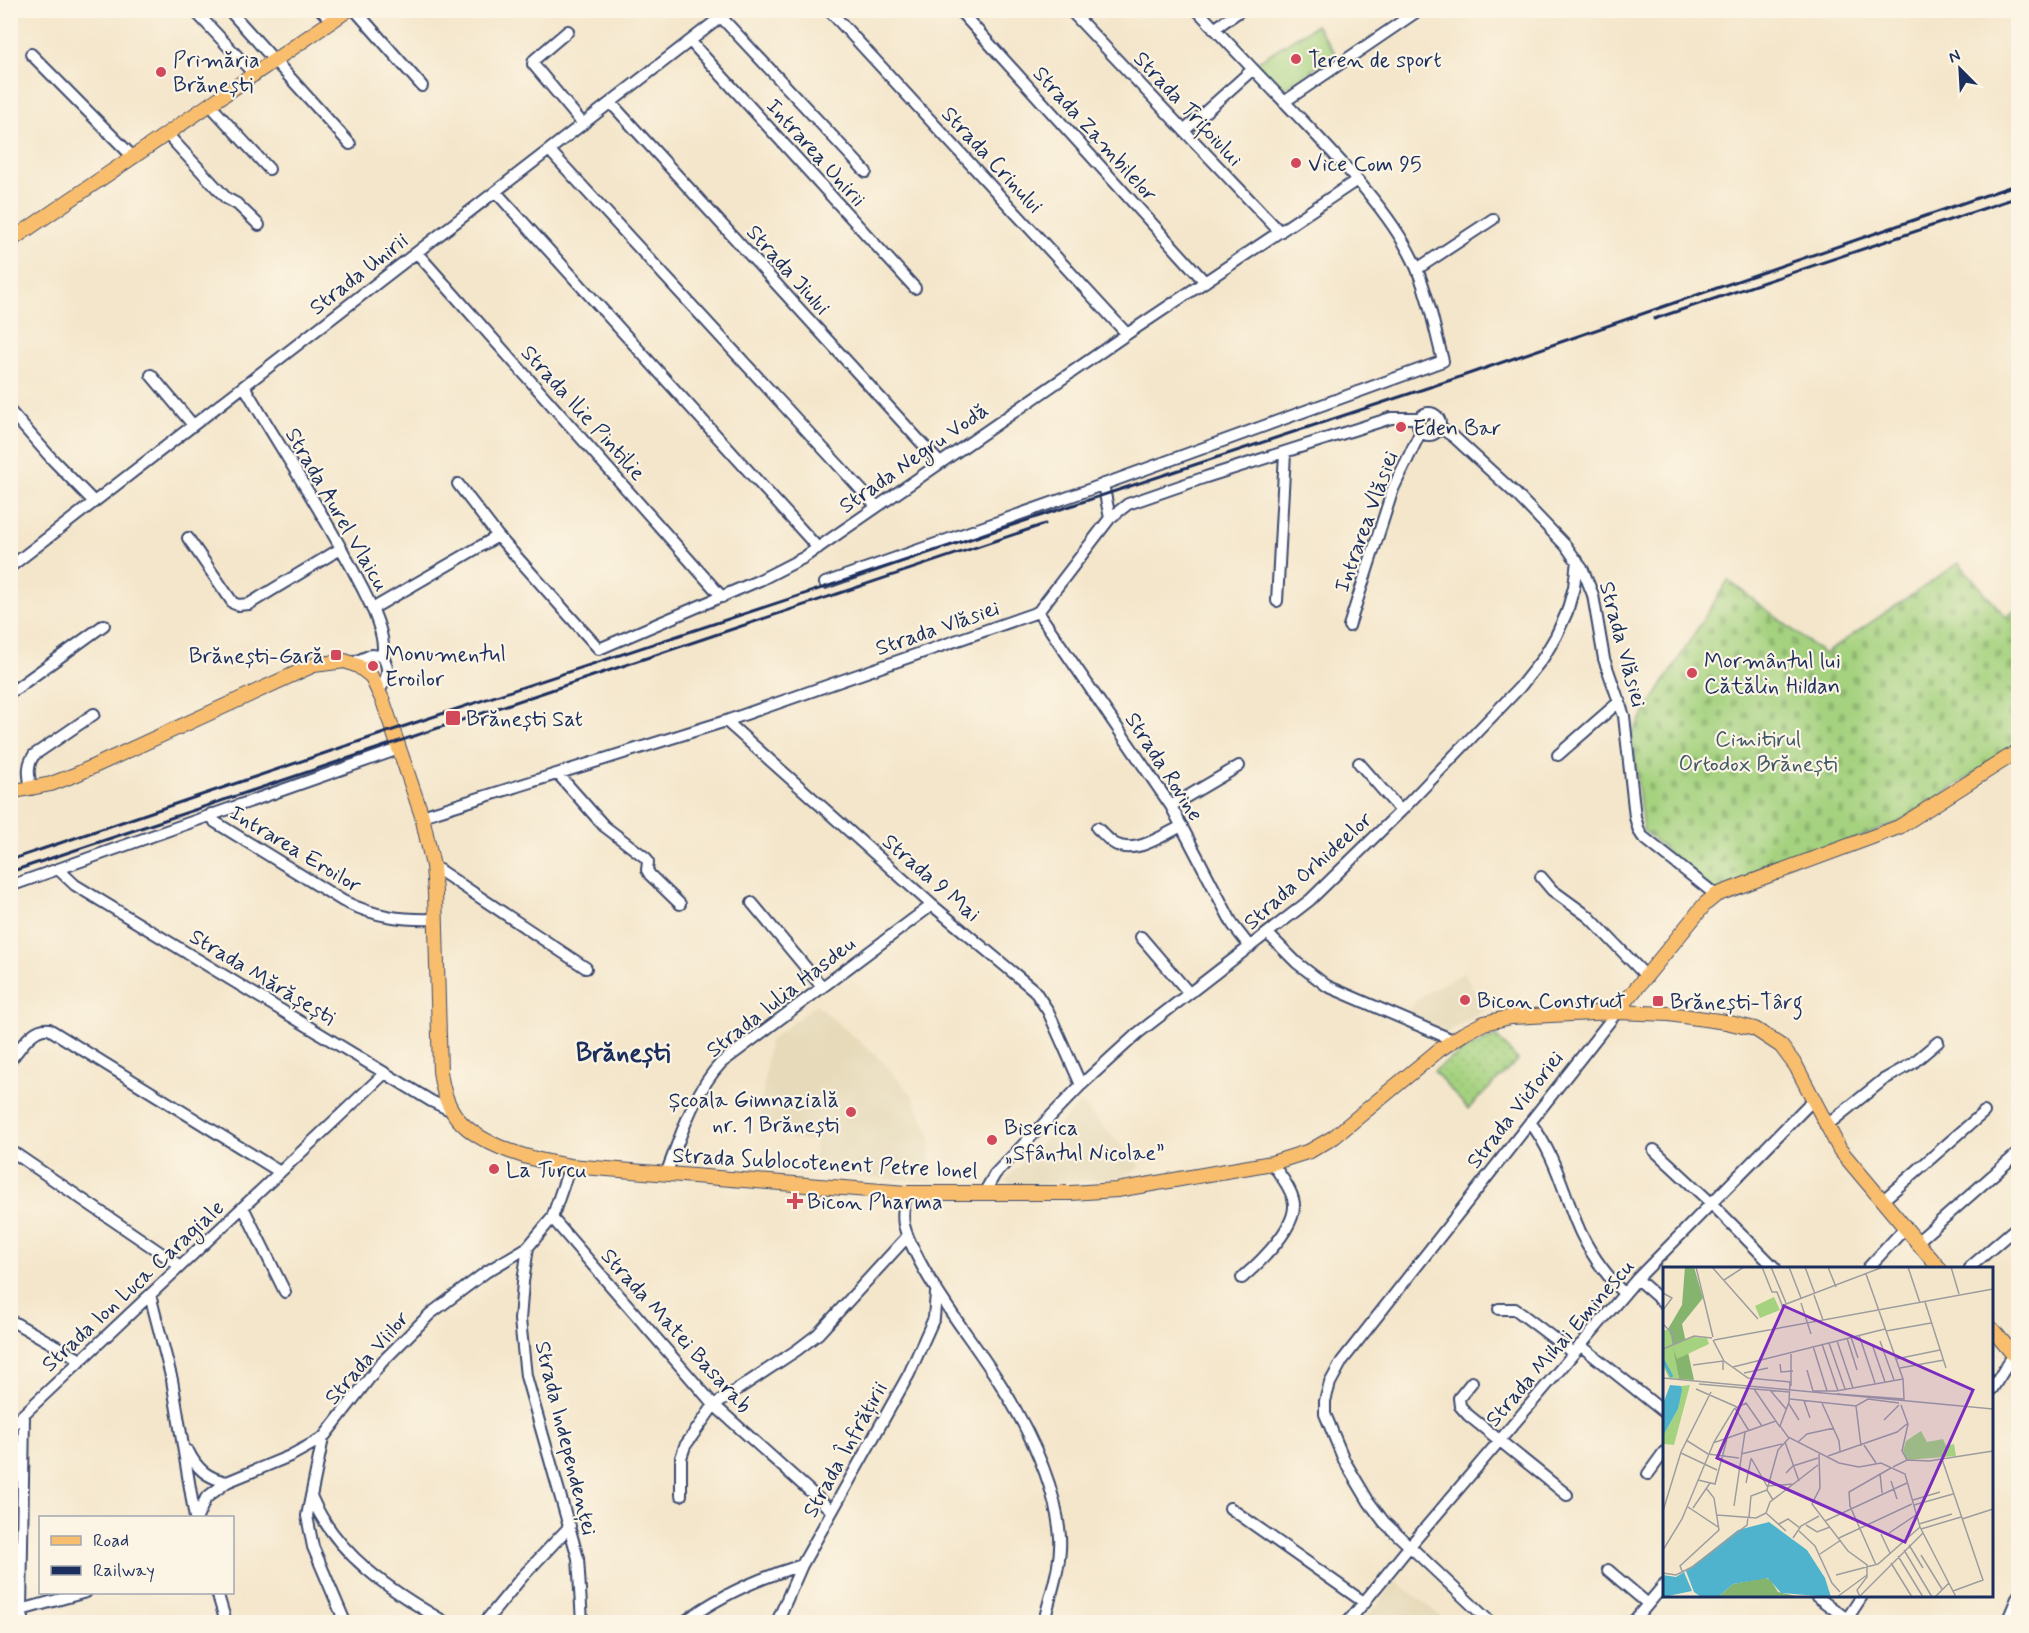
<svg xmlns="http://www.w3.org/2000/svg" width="2029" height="1633" viewBox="0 0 2029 1633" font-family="Mynerve,sans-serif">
<defs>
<pattern id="cemetery-stones" width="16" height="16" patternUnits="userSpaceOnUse" patternTransform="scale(1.5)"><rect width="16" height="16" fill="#a5d27f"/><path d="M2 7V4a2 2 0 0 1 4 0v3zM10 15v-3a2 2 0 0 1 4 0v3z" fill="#8db570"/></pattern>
<pattern id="park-dots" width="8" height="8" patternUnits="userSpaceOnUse" patternTransform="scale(1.5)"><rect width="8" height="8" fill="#a5d27f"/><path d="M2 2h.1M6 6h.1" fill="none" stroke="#8db570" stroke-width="1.8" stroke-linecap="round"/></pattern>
</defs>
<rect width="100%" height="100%" fill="#fcf5e5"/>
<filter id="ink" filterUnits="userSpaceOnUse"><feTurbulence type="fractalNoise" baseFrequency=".0167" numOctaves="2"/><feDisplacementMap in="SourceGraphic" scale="12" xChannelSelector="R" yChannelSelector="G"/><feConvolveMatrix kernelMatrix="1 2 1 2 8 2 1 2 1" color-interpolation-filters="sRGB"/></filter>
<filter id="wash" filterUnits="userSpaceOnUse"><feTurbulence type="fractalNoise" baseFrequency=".008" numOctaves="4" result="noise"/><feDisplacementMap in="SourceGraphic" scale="24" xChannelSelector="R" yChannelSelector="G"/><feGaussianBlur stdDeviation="1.35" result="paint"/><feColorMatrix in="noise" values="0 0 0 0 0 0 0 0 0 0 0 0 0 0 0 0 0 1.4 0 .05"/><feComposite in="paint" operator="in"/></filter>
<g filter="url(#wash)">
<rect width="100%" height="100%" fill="#f4e6cb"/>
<path fill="#e6daba" d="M1464,972L1485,1010L1445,1034L1404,1014L1423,995Z
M816,1004L883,1062L912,1095L930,1136L932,1182L814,1173L816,1141L790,1139L791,1129L759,1126L769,1041Z
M1081,1103L1141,1167L1125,1177L1015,1187L1005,1180Z
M1396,1581L1448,1622H1370L1365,1619Z"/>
<path fill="#a5d27f" stroke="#60806e" stroke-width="1.5" d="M1316,25L1336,54L1281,91L1255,63Z"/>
<path fill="url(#cemetery-stones)" stroke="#60806e" stroke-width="1.5" d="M1959,563L2006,617L2018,608V745L1900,822L1715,892L1643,830L1632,733L1728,580L1824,654Z"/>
<path fill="url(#park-dots)" stroke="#60806e" stroke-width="1.5" d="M1496,1036L1518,1060L1468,1109L1434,1071L1462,1051Z"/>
</g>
<g filter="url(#ink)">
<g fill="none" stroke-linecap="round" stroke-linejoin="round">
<defs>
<path id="minor" d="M194,10L255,75
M229,10L350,144
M321,10L332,21
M355,10L422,86
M829,10L1127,334
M959,10L1205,282
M1070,10L1280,232
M721,17L866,172
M1214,29L1241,10
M568,31L534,60L533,64L583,124
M690,41L915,288
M31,54L133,157
M1284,102L1419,10
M611,103L939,462
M210,105L269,169
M1184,131L1253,69
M167,134L226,198L237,204L259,225
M550,151L876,506
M496,192L818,548
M417,253L722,597
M1417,269L1493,219
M151,375L193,425
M244,386C287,459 336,532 372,608C378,622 386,642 382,656
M10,411L52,459L94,502
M1418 424a11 11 0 1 1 22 0a11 11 0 1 1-22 0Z
M1439,427L1454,437L1516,494L1566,546L1583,570L1593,595L1604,659L1624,716L1635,817L1639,831L1643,837L1716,895
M458,484L498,536L599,649L760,580L803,558L1127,334L1357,180
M1103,484L1110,518
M188,538L233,603L238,605L249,604L340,549
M10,567L730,10
M825,583L1077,494L1443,361C1434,327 1428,292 1413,260C1389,210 1337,157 1299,117C1265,82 1231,46 1197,10
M1277,601L1285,453
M372,609L498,536
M1038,612L1171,806L1233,925L1250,947
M1349,626L1393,489L1421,431
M352,663L371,655L382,656C391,669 387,679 379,691
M10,693L104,625
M726,721L932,905L1034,990L1048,1011L1081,1085
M1558,755L1620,701
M1359,763L1401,811
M558,774L604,826L646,858L648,862L647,870L650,875L680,904
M31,789C29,776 26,766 34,755L94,714
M1171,806L1239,766
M211,814L215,822L343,901C376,917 401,920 436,919
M422,816L726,721L1038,612L1110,518L1128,504L1206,477L1391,418H1419
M1097,828C1103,833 1108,840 1115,844C1136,855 1163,835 1182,826
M433,866L586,968
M58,869L75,885L431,1101L452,1111
M1541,877L1552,890L1589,917L1647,977
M10,886L399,749
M752,903L822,987
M1268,934L1297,963L1327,986L1453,1040
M1141,937L1189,993
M10,1060C21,1048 32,1027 49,1029L280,1172
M1530,1122C1554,1153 1562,1187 1576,1222C1587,1250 1604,1272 1624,1294
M1826,1126L1883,1080L1913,1063L1938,1042
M10,1150L180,1266
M1654,1150L1711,1203L1775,1268
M570,1166L552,1218L528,1247L523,1282L520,1320L526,1376L578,1558L582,1622
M666,1174C681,1136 693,1093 721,1063L932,905
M906,1193C904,1203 902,1214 904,1225C907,1238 914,1250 920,1262C943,1306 975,1343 1001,1385C1029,1430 1056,1484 1060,1537C1062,1565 1050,1595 1044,1622
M984,1193L995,1174L1081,1085L1138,1033L1310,900L1401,811L1520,687L1543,658L1556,636L1567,612L1574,587L1577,560
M1882,1201L1984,1112
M243,1207L285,1292
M552,1218L714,1405L832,1511
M1917,1242L2018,1153
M1868,1268L1905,1228
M1969,1268L2018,1226
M1242,1278C1259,1263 1301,1224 1293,1199C1290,1186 1279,1174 1272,1163
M1637,1279L1664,1303
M150,1295L172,1380L195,1518
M1499,1309H1515L1573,1353
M10,1320L81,1360
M1580,1345L1664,1412
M1472,1382L1459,1398L1460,1406L1468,1415L1567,1495
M1992,1389L2014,1354
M24,1415L21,1611L24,1622
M10,1427L385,1073
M323,1438L307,1516L313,1547L345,1622
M188,1451C197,1469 207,1478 227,1482
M1648,1474L1664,1452
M681,1495V1458L685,1446L714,1405L797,1350L818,1334L907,1237
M311,1496C336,1555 391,1591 445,1622
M1230,1508L1365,1603
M197,1518L206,1498L227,1482L290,1456L323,1438L382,1362L430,1314L486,1272L528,1247
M1608,1570L1648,1604
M217,1592L226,1622
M1816,1596L1847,1619L1848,1622
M10,1613L86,1592
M1847,1619L1862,1596
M485,1622L522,1577L570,1526
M684,1622C720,1595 759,1578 802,1565
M777,1622L802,1565L909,1374L934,1318L936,1293
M1348,1622L1409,1547L1637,1279L1813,1100
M1490,1622L1384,1522L1369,1502L1344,1460L1325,1414V1401L1330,1383L1342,1361L1617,1012
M1633,1622L1664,1585
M2007,1622L2018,1596"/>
<path id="major" d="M10,241L348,10
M10,792L51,784L77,774L314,665L345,661L358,666L371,676L383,701L422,816L433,866L435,893L440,1071C442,1088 447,1106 458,1119C482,1147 535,1161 570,1166L906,1193H1071L1117,1190L1272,1163L1310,1151L1334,1137L1439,1050L1463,1034L1484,1023L1511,1017L1571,1014L1617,1012L1669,1014L1726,1022L1755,1029L1781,1046L1796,1066L1840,1150L1939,1268
M1617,1012L1705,904L1716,895L1899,827L2018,751
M1992,1329L2018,1360"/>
</defs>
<use href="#minor" stroke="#3c4a6e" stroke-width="14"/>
<use href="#major" stroke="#3c4a6e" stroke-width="16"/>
<use href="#minor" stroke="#fff" stroke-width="10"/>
<use href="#major" stroke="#f9be6d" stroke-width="14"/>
<path stroke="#1b2f5e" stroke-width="3" d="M1654,319L2018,197
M10,860L393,730L1451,380L2018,184
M10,872L1045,524"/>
</g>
</g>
<g fill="#d1495b" stroke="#fcf5e5" stroke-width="2">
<circle cx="1296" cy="59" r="6"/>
<circle cx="161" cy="72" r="6"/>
<circle cx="1296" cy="163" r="6"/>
<circle cx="1401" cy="427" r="6"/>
<rect x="330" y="649" width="12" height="12" rx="3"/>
<circle cx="373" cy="666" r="6"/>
<circle cx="1692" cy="673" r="6"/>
<rect x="445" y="710" width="16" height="16" rx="3"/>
<circle cx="1465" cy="1000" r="6"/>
<rect x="1652" y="995" width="12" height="12" rx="3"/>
<circle cx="851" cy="1112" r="6"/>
<circle cx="992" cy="1140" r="6"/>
<circle cx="494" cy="1169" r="6"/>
<path d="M792 1192h6v6h6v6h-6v6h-6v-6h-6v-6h6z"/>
</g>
<g text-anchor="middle" stroke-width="4.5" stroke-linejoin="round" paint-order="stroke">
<g font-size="22" fill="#1b2f5e" stroke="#fcf5e5" text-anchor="start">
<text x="173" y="67">Primăria<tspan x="173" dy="25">Brănești</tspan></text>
<text x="1308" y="67">Teren de sport</text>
<text x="1308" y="171">Vice Com 95</text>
<text x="1413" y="435">Eden Bar</text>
<text x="385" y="661">Monumentul<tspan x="385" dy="25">Eroilor</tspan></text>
<text x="324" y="663" text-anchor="end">Brănești-Gară</text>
<text x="1704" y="668">Mormântul lui<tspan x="1704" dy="25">Cătălin Hildan</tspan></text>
<text x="466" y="726">Brănești Sat</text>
<text x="1477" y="1008">Bicon Construct</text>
<text x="1670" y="1009">Brănești-Târg</text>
<text x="839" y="1107" text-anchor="end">Școala Gimnazială<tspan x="839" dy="25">nr. 1 Brănești</tspan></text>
<text x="1004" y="1135">Biserica<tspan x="1004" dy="25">„Sfântul Nicolae”</tspan></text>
<text x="506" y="1177">La Turcu</text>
<text x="807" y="1209">Bicon Pharma</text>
</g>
<g font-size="22" fill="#1b2f5e" stroke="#fcf5e5">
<text transform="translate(1189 108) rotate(47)" y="8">Strada Trifoiului</text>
<text transform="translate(1096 133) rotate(48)" y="8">Strada Zambilelor</text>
<text transform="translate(817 152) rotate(48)" y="8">Intrarea Unirii</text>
<text transform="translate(993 159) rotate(47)" y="8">Strada Crinului</text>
<text transform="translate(789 269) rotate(48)" y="8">Strada Jiului</text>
<text transform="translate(358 273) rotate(-38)" y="8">Strada Unirii</text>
<text transform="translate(584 412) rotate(48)" y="8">Strada Ilie Pintilie</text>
<text transform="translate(913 457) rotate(-35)" y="8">Strada Negru Vodă</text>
<text transform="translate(338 509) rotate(60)" y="8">Strada Aurel Vlaicu</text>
<text transform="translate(1365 521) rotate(-70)" y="8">Intrarea Vlăsiei</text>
<text transform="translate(937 627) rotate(-19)" y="8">Strada Vlăsiei</text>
<text transform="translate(1624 644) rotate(75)" y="8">Strada Vlăsiei</text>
<text transform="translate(1165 766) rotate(57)" y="8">Strada Rovine</text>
<text transform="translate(296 848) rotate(31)" y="8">Intrarea Eroilor</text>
<text transform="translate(1307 870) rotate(-42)" y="8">Strada Orhideelor</text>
<text transform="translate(932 877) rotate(41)" y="8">Strada 9 Mai</text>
<text transform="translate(263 976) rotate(31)" y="8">Strada Mărășești</text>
<text transform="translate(780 996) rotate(-38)" y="8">Strada Iulia Hasdeu</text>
<text transform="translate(1514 1109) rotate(-52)" y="8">Strada Victoriei</text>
<text transform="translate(825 1162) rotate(3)" y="8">Strada Sublocotenent Petre Ionel</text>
<text transform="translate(132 1285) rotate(-43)" y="8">Strada Ion Luca Caragiale</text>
<text transform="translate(677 1330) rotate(48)" y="8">Strada Matei Basarab</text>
<text transform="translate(1559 1342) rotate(-49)" y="8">Strada Mihai Eminescu</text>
<text transform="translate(366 1357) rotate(-49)" y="8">Strada Viilor</text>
<text transform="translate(567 1438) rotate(76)" y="8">Strada Independenței</text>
<text transform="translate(844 1449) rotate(-61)" y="8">Strada Înfrățirii</text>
</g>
<g font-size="22" fill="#3e5866" stroke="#fcf5e5">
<text x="1758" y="746">Cimitirul<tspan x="1758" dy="25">Ortodox Brănești</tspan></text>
</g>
<g font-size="26" font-weight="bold" fill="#1b2f5e" stroke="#fcf5e5">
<text x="623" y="1061">Brănești</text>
</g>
</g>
<g transform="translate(1663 1267)">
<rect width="330" height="330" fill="#f4e6cb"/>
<path d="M111,30L117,43L97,51L92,39ZM27,118L11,178L1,177L0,182V169L15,142L18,119Z" fill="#a5d27f"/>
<path d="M22,0H31L40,31L19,57L31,113L16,112L5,62L19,38ZM102,311L107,312L115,325L137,330H55L70,317Z" fill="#84b46e"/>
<path d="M5,62L8,69L16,112L6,111L0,99V64Z" fill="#a5d27f"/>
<path d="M258,164L264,175L280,172L283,179L291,177L293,189L244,193L240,184L243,174Z" fill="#a5d27f"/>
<path d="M30,70L44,71L46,77L14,92L9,78Z" fill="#a5d27f"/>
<path d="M7,118L18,119L19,123L15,142L0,169V137ZM106,255L144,283L162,311L168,330L118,326L105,311L70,317L55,330H38L31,325L23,304L75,263ZM21,305L29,324L0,330V308L13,310Z" fill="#4fb3ce"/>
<path fill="none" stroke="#4fb3ce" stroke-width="3" d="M0,93L9,110"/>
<path fill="none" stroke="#9d9d9f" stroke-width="1.5" d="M33,0L50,70M49,0L95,52M99,0L109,25H114L119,38M108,0L123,36M126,0L138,31M142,0L152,27M165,0L173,20M245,0L257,36M288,0L296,27M61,13L81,0M0,26L9,31L0,43M151,28L160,53M262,35L283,101M138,36L148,67M118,39L220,0M0,57L10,67V76M223,64L268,56M196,68L212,116M188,70L195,91M184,71L194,103M50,73L61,94L85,111L127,115L126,135L117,159L125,170L176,196L196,200L218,196L242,207L257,260L293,330M51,73L330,22M174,74L190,121M217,74L231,113M166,76L182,122M159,77L175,124M209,77L222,115M150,79L164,124M0,82L31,69L49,71M233,92L277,83M117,97L118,105L130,104M30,98L60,94V103M70,100L222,62M237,101L281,93M144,103L150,124H173L240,112M81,106L105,101M0,111L330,142M36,117L126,125M128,119V85M33,122L74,140M91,122L117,160M107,123L123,142M174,127L241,132L240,112L203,7M127,132L193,139L205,132L236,136M141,134L147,151M159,136L176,174L177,184M126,137L136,153M238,138L245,157L239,184L244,193M193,139L198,179M72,141L86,164M221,153L236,138M23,173L45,187L76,191M122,175L136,214M135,175L144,167L171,161M50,176L113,154M201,178L213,196M18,186L54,203M78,187L119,177M156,187L157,221L149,237L185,284L204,298V310L194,323L197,330M165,189L234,165L245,156M88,191L104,219L131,217M279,192L320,313L290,324M230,200L244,193L266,194L330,184M123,206L130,199L155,191M217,206L219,226M35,213L52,217L64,172M228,214L234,232M83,216L88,192M110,233L104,223L115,183L126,171M250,233L277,225M251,238L290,227M71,239L82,165M25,240L55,260M30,241L47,216M0,244L18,185L48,125M103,246L107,235L155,198M103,246L123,264M54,248L93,251L103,246M86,250L88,229L104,223M299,252L330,242M162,254L244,216M116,257L125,252L137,261M256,257L289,247M143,258L154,265L167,260M258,262L298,250M136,264L152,279L169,316L177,325M226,266L253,248M218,267L227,286M130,271L138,259L156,249M176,271L249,237M246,278L260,301M0,283L19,252L51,175L71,142L83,136L99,159M241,283L269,330M157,287L178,273M258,288L279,322M235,289L260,330M228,296L249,330M213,298L187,239L186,225L228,201M19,304L17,299L56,263L51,231L43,221M0,306L13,308L29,300L84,258L85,250M173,308L215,297L257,260M174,330L204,308M196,330L260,266M272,330L286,316"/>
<path fill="#7b2cbf" fill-opacity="0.15" stroke="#7b2cbf" stroke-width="3" d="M121,39L310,123L242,275L54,191Z"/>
<rect width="330" height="330" fill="none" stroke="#1b2f5e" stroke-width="3"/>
</g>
<rect width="2029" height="1633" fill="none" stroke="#fcf5e5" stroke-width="36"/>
<rect x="39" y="1516" width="195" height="78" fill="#fcf5e5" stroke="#a2a6af" stroke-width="1.5"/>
<rect x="51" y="1536" width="30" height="9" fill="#f9be6d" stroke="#a2a6af" stroke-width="1.5"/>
<text x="93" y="1546" font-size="18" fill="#1b2f5e">Road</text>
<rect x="51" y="1566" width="30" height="9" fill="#1b2f5e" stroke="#a2a6af" stroke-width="1.5"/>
<text x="93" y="1576" font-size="18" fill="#1b2f5e">Railway</text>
<g transform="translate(1960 69) rotate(336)" stroke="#fcf5e5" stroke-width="4.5" paint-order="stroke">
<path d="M0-4.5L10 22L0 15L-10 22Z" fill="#1b2f5e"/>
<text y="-9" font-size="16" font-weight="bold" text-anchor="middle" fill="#1b2f5e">N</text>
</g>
</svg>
